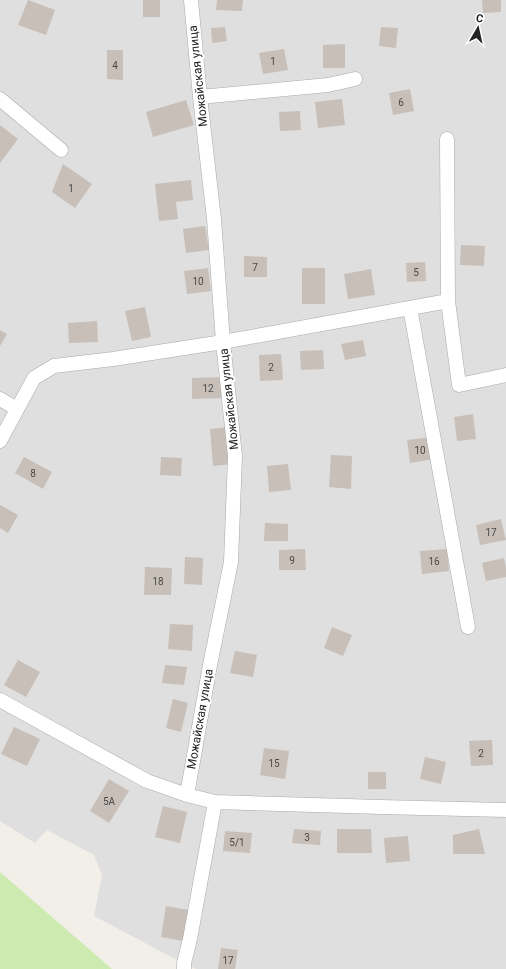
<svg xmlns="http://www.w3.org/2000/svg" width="506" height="969" viewBox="0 0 506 969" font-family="Roboto,sans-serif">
<rect width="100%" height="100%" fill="#f2efe9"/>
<path fill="#e0dfdf" d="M0,0H506V969H196L177,960L94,916L102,875L94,855L47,830L35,843L0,821Z"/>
<path fill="#cdebb0" d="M0,872L112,969H0Z"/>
<path fill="#c7bfb8" d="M28,0L55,10L46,35L18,25Z
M143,0H160V17H143Z
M217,0H243L242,11L216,10Z
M482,0H501V12L483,13Z
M225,27L227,41L212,43L211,28Z
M381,27L398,28L396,48L379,46Z
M345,44V68H323V45Z
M284,49L288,70L263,74L259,53Z
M107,50H123V80L107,79Z
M410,89L414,111L393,115L389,93Z
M342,99L345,125L318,128L315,102Z
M186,100L194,125L153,137L146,112Z
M300,111L301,130L280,131L279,112Z
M0,125L18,139L0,163Z
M63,164L92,184L75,208L52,192Z
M191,180L193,200L176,202L178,219L159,221L155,184Z
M205,226L209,250L186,253L183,229Z
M461,245L485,246L484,266L460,265Z
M244,256L267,257V277H244Z
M425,262L426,281L407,282L406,263Z
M208,268L211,291L187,294L184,271Z
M302,268H325V304H302Z
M371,269L375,295L348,299L344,274Z
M145,307L151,337L132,341L125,311Z
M97,321L98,342L69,343L68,323Z
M0,330L7,334L0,346Z
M363,340L366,356L345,360L341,344Z
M323,350L324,369L301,370L300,351Z
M281,354L283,380L260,381L259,355Z
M223,377L224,398L192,399V378Z
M473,414L476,439L457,441L454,417Z
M229,427L232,464L213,466L210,429Z
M431,437L434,459L410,463L407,440Z
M331,455L352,456L351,489L329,487Z
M24,457L52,472L43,489L15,473Z
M161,457L182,458L181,476L160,475Z
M288,464L291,490L269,492L267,466Z
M0,505L18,515L8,533L0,528Z
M501,519L506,540L480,545L476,525Z
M265,523L288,524V541H264Z
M305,549L306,570H279V550Z
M447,549L449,571L422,574L420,551Z
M185,557L203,558L202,585L184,584Z
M504,558L506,568V577L486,581L482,563Z
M145,567L172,568L171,595H144Z
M170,624L193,625L192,651L168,649Z
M332,627L352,635L343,656L324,648Z
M235,651L257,655L253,677L230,673Z
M18,660L40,672L26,697L4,685Z
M165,665L187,667L184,685L162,683Z
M173,699L188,703L181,732L166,728Z
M14,727L40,739L27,766L1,754Z
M492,740L493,765L471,766L469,741Z
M264,748L289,751L285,779L260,775Z
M425,757L446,762L441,784L420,779Z
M368,772H386V789H368Z
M109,779L129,791L109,823L90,811Z
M163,806L187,812L180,843L155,837Z
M294,829L321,831L320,845L292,843Z
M337,829H371L372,853H337Z
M479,829L485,854H453V835Z
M225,831L252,833L250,853L223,851Z
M408,836L410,861L386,863L384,838Z
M166,906L194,911L188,942L161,937Z
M221,948L238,950L235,969H218Z"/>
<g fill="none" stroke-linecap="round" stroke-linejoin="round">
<defs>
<path id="street" d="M200,97L328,85L355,79
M0,99L61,150
M448,301L459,385L506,375
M410,308L468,627
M0,399L17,409
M0,441L34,378L54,366L113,359L223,342L410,308L448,301L447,139
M0,700L147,781L187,795L215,802L381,807L506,810
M187,795L210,665L231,562L235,456L223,342L214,219L200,97L191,0
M184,969V963L190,939L215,802"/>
</defs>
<use href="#street" stroke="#a9a9a9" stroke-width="15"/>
<use href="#street" stroke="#fff" stroke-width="14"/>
</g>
<g text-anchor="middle" stroke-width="4" stroke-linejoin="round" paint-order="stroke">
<g font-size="10" fill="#4b4948">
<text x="273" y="65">1</text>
<text x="115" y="69">4</text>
<text x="401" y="106">6</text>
<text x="71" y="192">1</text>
<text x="255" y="271">7</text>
<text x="416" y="276">5</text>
<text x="198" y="285">10</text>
<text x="271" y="371">2</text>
<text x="208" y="392">12</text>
<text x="420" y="454">10</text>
<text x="33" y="477">8</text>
<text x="491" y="536">17</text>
<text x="292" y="564">9</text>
<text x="434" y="565">16</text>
<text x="158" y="585">18</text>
<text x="481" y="757">2</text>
<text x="274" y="767">15</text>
<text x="109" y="805">5А</text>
<text x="307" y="841">3</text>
<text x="237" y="846">5/1</text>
<text x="228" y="964">17</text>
</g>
<g font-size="12" fill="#222" stroke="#fff">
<text transform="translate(198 76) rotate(-96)" y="4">Можайская улица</text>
<text transform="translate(229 399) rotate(-96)" y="4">Можайская улица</text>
<text transform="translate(200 719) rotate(-80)" y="4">Можайская улица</text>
</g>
</g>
<g transform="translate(478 28) rotate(9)" stroke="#ffffff" stroke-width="3" paint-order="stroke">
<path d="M0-3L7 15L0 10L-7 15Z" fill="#222222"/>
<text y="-6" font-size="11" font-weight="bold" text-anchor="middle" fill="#222222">С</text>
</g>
</svg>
